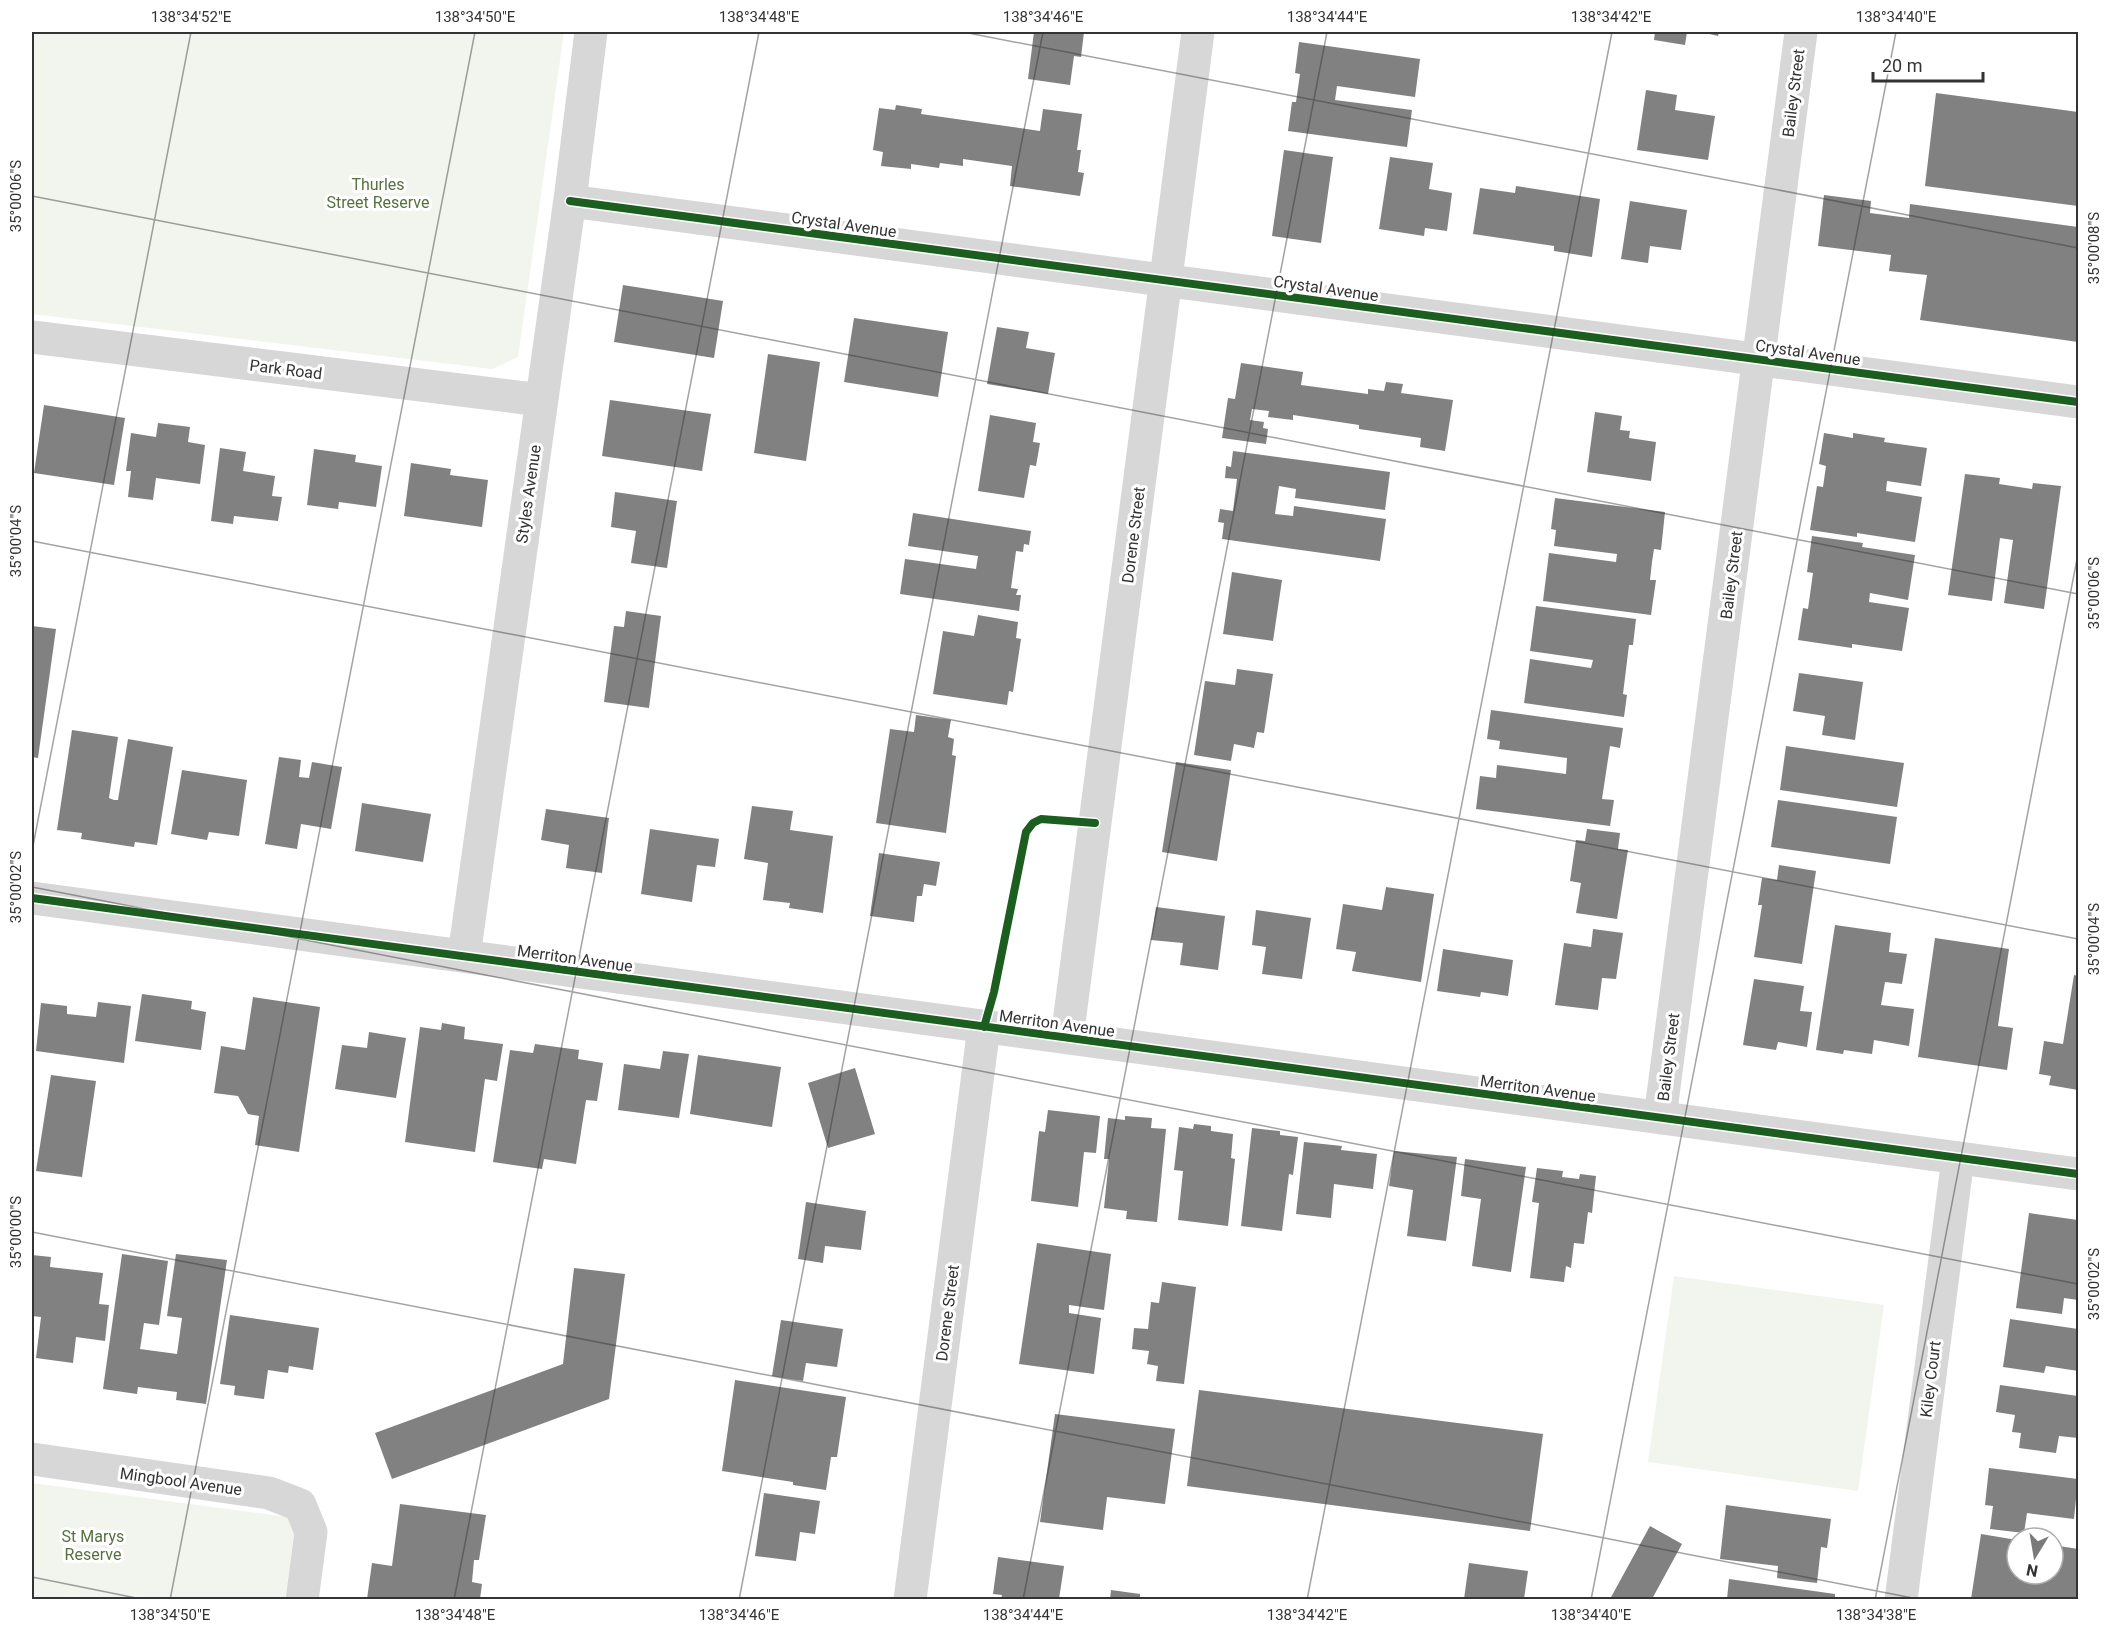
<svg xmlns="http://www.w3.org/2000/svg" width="2110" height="1631" viewBox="0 0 2110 1631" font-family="Roboto,sans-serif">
<rect width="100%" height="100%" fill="#fff"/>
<path fill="#f1f5ed" d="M32,32H564L518,357L492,369L32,314Z
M1674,1276L1884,1305L1858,1491L1648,1462Z
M32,1483L296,1518L285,1599L32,1600Z"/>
<path fill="#818181" d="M1034,32H1084L1081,57L1074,56L1070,85L1028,79Z
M1655,32H1687L1685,45L1654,40Z
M1701,32H1719L1718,36Z
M1299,42L1420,59L1415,97L1337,86L1335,100L1412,110L1407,147L1288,131L1292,102H1296L1300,74L1295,73Z
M1646,90L1677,95L1675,110L1715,116L1708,160L1637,150Z
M1936,93L2078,112V206L1925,186Z
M896,105L922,109L921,114L1040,131L1043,109L1082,114L1077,150H1081L1078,172L1084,173L1080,196L1010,186L1012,166L963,159V166L940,163L939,168L911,164V169L881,166L883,152L873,150L879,108L895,110Z
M1284,150L1333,157L1321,243L1272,236Z
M1390,157L1433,163L1429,189L1452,193L1447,231L1425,228L1424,236L1379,229Z
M1516,186L1600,199L1592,257L1554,251V246L1473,234L1480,188L1515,193Z
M1824,195L1871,201L1870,213L1909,218L1910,204L2078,227V342L1920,320L1927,275L1889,271L1891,255L1818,246Z
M1630,201L1687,210L1681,250L1650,246L1648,263L1621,259Z
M623,285L723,301L714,358L614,342Z
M854,318L948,332L938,397L844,382Z
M997,327L1029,332L1026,348L1055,353L1048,394L987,384Z
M768,354L820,362L806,461L754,453Z
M1241,363L1303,372L1301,385L1368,394V389L1384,391L1386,382L1403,384L1401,393L1453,400L1445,451L1420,447L1421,438L1359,429V425L1293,415V420L1268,417L1269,411L1252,409L1250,420L1264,422L1263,428L1268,429L1266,444L1222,438L1228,398L1235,399Z
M610,400L711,414L702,471L602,456Z
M44,405L125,418L114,485L34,473Z
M1595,412L1622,416L1620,430L1630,431L1629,438L1656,442L1651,481L1587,472Z
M990,415L1036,423L1033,442L1040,443L1036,466L1030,465L1024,498L978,491Z
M158,423L190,427L188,442L205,445L200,484L156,478L153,500L128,497L131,471H126L131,433L156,437Z
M1824,433L1853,438V433L1885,438L1884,442L1927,448L1921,486L1887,481L1886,491L1922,497L1915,542L1857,533V537L1810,530L1817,486L1823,487L1826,466L1819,464Z
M220,448L246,452L243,471L275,476L272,496L282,497L278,521L234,516L233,524L211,521Z
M314,449L356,455L355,462L382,466L376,507L339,502L338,509L307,505Z
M1233,451L1390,472L1385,510L1295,498L1296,489L1279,486L1275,514L1293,516L1294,506L1386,519L1380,561L1222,539L1224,523L1218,522L1220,509L1233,511L1237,479L1225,478L1226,466L1231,467Z
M411,463L451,469L450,475L488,480L482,527L404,516Z
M1965,474L2000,478L1999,484L2032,489L2033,483L2061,486L2044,609L2004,603L2013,540L2000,538L1992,601L1948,595Z
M615,492L677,501L667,568L631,563L636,531L611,527Z
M1555,498L1665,512L1661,550L1654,549L1652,562L1650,580H1656L1651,615L1543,601L1549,553L1616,562L1617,554L1554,546L1556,530L1551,529Z
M913,513L1031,531L1029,545L1024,544L1023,552L1016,551L1011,588L1018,589L1016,595H1021L1019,611L900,594L905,559L976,569L978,556L908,546Z
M1812,536L1863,543L1862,547L1915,555L1908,600L1870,593L1869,602L1909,608L1902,651L1852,644V648L1798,640L1803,608L1808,609L1813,573L1807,572Z
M1232,572L1282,580L1273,641L1223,634Z
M1536,606L1636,619L1633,645H1629L1623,694L1627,695L1624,717L1524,703L1530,659L1591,668L1593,660L1530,651Z
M626,611L661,616L649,708L604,702L614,626L624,627Z
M978,615L1018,622L1016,638L1021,639L1013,692L1009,691L1007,705L933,694L943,631L974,636Z
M32,626L56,629L38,758L32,757Z
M1237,669L1273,674L1264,733L1257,732L1254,748L1234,744L1231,761L1194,755L1205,681L1235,685Z
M1799,673L1863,682L1855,740L1822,735L1825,716L1793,711Z
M1491,710L1623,728L1620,748L1610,746L1602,799L1614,800L1610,826L1476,809L1480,776L1496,778L1497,765L1566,774L1567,758L1499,749L1500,741L1487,739Z
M916,715L951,720L948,737L954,739L952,755L956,756L946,833L876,823L890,729L914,732Z
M72,730L118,737L109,798L114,800H118L128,739L173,747L157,845L135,842L134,847L81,839L82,833L57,830Z
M1786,746L1904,763L1897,807L1780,790Z
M279,757L301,760L299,777L309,778L312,762L342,767L331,829L301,824L297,849L265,844Z
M1176,762L1231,770L1217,861L1162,852Z
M182,770L247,780L239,836L209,832L207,840L171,834Z
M1778,800L1897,817L1890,864L1771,847Z
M362,803L431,814L423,862L355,851Z
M752,806L793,811L790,830L833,836L823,913L789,908L790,903L763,900L768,863L744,859Z
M546,809L609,818L602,873L566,868L569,845L541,840Z
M650,829L719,839L715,867L697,865L692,902L641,894Z
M1587,829L1620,833L1618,849L1628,850L1617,919L1576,913L1581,883L1570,881L1576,840L1585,841Z
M879,853L940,862L936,886L924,884L922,896H917L914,922L870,916Z
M1779,865L1816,871L1802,964L1754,957L1762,905H1758L1762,878L1777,880Z
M1386,887L1434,894L1421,982L1352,971L1356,952L1336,949L1343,904L1382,910Z
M1156,907L1225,916L1218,970L1180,965L1183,943L1151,940Z
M1256,910L1311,918L1302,979L1262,974L1266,947L1252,945Z
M1835,925L1891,933L1889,952L1907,954L1902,984L1885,982L1881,1005L1914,1009L1909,1046L1874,1040L1872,1054L1844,1050L1843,1054L1816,1050Z
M1593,929L1623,933L1616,979L1602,978L1598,1010L1555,1005L1564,943L1591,947Z
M1935,938L2009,949L1998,1026L2013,1028L2007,1070L1918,1057Z
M1443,949L1513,960L1508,996L1481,992L1480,997L1437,991Z
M2074,975L2078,976V1090L2049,1085L2051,1076L2039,1074L2044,1041L2063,1044Z
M1754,979L1804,986L1800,1011L1812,1012L1807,1047L1778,1042L1776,1050L1743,1045Z
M142,994L192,1001L191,1009L206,1012L201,1050L135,1041Z
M253,997L320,1007L299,1152L255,1145L259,1116L248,1114L238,1096L214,1093L221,1046L245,1050Z
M98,1002L131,1006L124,1063L36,1051L41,1003L67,1006V1014L96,1017Z
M442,1023L465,1027L464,1039L503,1044L497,1081L485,1079L475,1152L405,1142L420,1027L441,1030Z
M369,1032L406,1038L396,1098L335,1089L342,1045L367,1048Z
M535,1044L579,1050L578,1059L603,1063L597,1101L586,1100L576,1164L544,1159L542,1169L493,1162L510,1050L533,1053Z
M663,1051L689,1054L679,1118L618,1110L624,1064L660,1069Z
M698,1055L781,1067L772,1127L690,1114Z
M855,1068L875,1134L828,1148L808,1083Z
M51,1075L96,1081L82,1177L36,1171Z
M1048,1110L1100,1116L1096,1153L1084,1152L1078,1207L1031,1201L1039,1131L1045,1132Z
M1125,1116L1152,1118L1151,1128L1166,1129L1157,1222L1126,1219L1127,1211L1104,1208L1109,1159H1104L1108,1118L1125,1120Z
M1194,1124L1211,1126V1131L1233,1134L1231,1158L1235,1159L1228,1226L1178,1220L1183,1171L1174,1170L1179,1127L1193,1129Z
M1252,1128L1280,1131V1135L1298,1137L1293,1175L1289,1174L1282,1231L1241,1226Z
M1304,1142L1342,1146L1341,1150L1377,1154L1373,1189L1334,1184L1331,1218L1296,1214Z
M1394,1151L1457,1157L1446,1241L1407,1236L1413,1190L1389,1186Z
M1465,1159L1526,1167L1511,1272L1472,1266L1481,1199L1461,1196Z
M1537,1168L1563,1171L1562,1177L1579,1179L1580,1174L1596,1176L1592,1213L1588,1212L1584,1244L1574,1243L1571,1268L1566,1266L1564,1282L1530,1278L1539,1203L1532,1202Z
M806,1202L866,1211L861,1250L825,1246L823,1263L798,1259Z
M2029,1213L2078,1220V1300L2064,1298L2062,1314L2016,1308Z
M1037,1243L1111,1254L1104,1310L1069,1305V1313L1101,1318L1094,1374L1019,1364Z
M122,1254L168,1261L159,1325L144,1323L140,1349L177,1354L182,1318L167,1316L176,1254L227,1260L206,1404L176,1400L177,1392L138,1387L137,1394L103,1389Z
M32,1255L51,1257L50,1267L103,1273L99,1304L109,1305L105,1341L76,1337L73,1363L36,1358L41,1317L32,1316Z
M574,1268L625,1274L609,1399L392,1479L375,1433L563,1364Z
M1162,1282L1196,1287L1184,1384L1156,1381L1158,1366L1147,1364L1149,1351L1132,1349L1134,1328L1148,1329L1151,1302L1159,1303Z
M230,1315L319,1328L313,1370L289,1366L288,1373L268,1370L264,1399L234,1395L235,1386L220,1384Z
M2010,1319L2078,1329V1371L2046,1366L2044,1373L2003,1367Z
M781,1320L843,1329L837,1367L806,1363L803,1381L772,1376Z
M735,1380L846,1397L837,1457H831L826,1490L793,1485V1482L722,1471Z
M2000,1385L2078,1396V1438L2059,1436L2056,1453L2019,1448L2021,1433L2012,1432L2015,1415L1996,1412Z
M1199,1390L1543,1434L1530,1531L1187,1486Z
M1055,1414L1175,1429L1165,1504L1107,1497L1103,1530L1040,1522Z
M1989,1468L2078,1479L2074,1519L2027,1513L2024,1533L1990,1529L1993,1506L1985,1505Z
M764,1493L820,1501L815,1534L800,1532L796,1561L755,1556Z
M400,1504L486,1515L479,1560H474L472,1582L482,1584L480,1599H367L372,1563L392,1566Z
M1726,1505L1831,1519L1827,1548L1821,1547L1817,1583L1777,1578L1778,1566L1720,1559Z
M1650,1526L1682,1544L1652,1599H1610Z
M1981,1534L2017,1540V1574H2053V1545L2078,1549V1599H1971Z
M998,1557L1064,1566L1059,1599H1001L1002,1595L993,1594Z
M1469,1563L1528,1571L1524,1599H1464Z
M1729,1579L1835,1594V1599H1727Z
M1111,1590L1140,1594V1599H1110Z"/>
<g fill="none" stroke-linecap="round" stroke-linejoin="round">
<path stroke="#d7d7d7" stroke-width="33" d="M570,201L2078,402
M32,337L541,400
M32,898L2078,1174
M464,956L571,192L591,32
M1067,1038L1198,32
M1660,1118L1801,32
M32,1459L269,1493L300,1505L311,1532L302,1600
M910,1600L984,1027
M1901,1600L1958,1158"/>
<defs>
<path id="cycleway" d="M570,201L2078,402
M32,898L2078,1174
M984,1027L994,992L1026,832L1033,823L1041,819L1095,823"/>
</defs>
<use href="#cycleway" stroke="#fff" stroke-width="11"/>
<use href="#cycleway" stroke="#1b5e20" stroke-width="8"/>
</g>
<path fill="none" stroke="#333" stroke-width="1.5" stroke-opacity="0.45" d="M963,32L2078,248M32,196L2078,594M32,541L2078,939M32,851L191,32M32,887L2078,1284M32,1232L1923,1600M32,1577L146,1600M170,1600L475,32M454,1600L759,32M739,1600L1043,32M1023,1600L1327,32M1307,1600L1612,32M1591,1600L1896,32M1875,1600L2078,554"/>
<g text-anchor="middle" stroke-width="6" stroke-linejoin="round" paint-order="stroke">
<g font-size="16" fill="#333" stroke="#fff">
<text transform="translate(1793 93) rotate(-83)" y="6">Bailey Street</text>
<text transform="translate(844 224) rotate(8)" y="6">Crystal Avenue</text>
<text transform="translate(1326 288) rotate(8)" y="6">Crystal Avenue</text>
<text transform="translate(1808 352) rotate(8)" y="6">Crystal Avenue</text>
<text transform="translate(286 369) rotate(7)" y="6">Park Road</text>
<text transform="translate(528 494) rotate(-82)" y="6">Styles Avenue</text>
<text transform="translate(1133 535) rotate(-83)" y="6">Dorene Street</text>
<text transform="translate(1731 575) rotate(-83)" y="6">Bailey Street</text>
<text transform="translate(575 958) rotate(8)" y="6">Merriton Avenue</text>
<text transform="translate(1057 1023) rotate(8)" y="6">Merriton Avenue</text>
<text transform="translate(1668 1057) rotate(-83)" y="6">Bailey Street</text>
<text transform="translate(1538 1088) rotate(8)" y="6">Merriton Avenue</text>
<text transform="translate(947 1313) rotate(-83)" y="6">Dorene Street</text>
<text transform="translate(1930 1379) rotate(-83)" y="6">Kiley Court</text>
<text transform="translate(181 1481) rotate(8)" y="6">Mingbool Avenue</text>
</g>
<g font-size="16" fill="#56703f" stroke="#fff">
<text x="378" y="190">Thurles<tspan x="378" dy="18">Street Reserve</tspan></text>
<text x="93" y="1542">St Marys<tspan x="93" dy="18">Reserve</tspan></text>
</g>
</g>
<rect width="2110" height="1631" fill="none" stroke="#ffffff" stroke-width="66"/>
<g transform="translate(2035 1556) rotate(191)"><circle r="28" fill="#ffffff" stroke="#adadad" stroke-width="1.5"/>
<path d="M0-4.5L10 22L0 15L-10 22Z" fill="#7a7a7a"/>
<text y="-9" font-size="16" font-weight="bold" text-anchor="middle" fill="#333333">N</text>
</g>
<path d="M1873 72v9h110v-9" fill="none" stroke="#333333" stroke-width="3"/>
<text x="1882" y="72" font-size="18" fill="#333333" stroke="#ffffff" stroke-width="4.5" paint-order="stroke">20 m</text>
<rect x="33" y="33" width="2044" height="1565" fill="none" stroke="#333" stroke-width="2"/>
<g font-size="15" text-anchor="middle" fill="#333">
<text x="191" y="22">138°34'52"E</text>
<text x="475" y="22">138°34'50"E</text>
<text x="759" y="22">138°34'48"E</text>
<text x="1043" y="22">138°34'46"E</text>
<text x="1327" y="22">138°34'44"E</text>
<text x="1611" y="22">138°34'42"E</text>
<text x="1896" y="22">138°34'40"E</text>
<text transform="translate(16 196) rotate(-90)" y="5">35°00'06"S</text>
<text transform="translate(2094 248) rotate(-90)" y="5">35°00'08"S</text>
<text transform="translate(16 541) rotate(-90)" y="5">35°00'04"S</text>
<text transform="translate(2094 593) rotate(-90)" y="5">35°00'06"S</text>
<text transform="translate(16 887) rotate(-90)" y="5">35°00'02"S</text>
<text transform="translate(2094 939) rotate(-90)" y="5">35°00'04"S</text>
<text transform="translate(16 1232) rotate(-90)" y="5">35°00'00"S</text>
<text transform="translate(2094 1284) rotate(-90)" y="5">35°00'02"S</text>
<text x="170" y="1620">138°34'50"E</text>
<text x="455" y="1620">138°34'48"E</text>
<text x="739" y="1620">138°34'46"E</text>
<text x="1023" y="1620">138°34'44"E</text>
<text x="1307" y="1620">138°34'42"E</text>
<text x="1591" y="1620">138°34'40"E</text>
<text x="1876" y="1620">138°34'38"E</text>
</g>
</svg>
